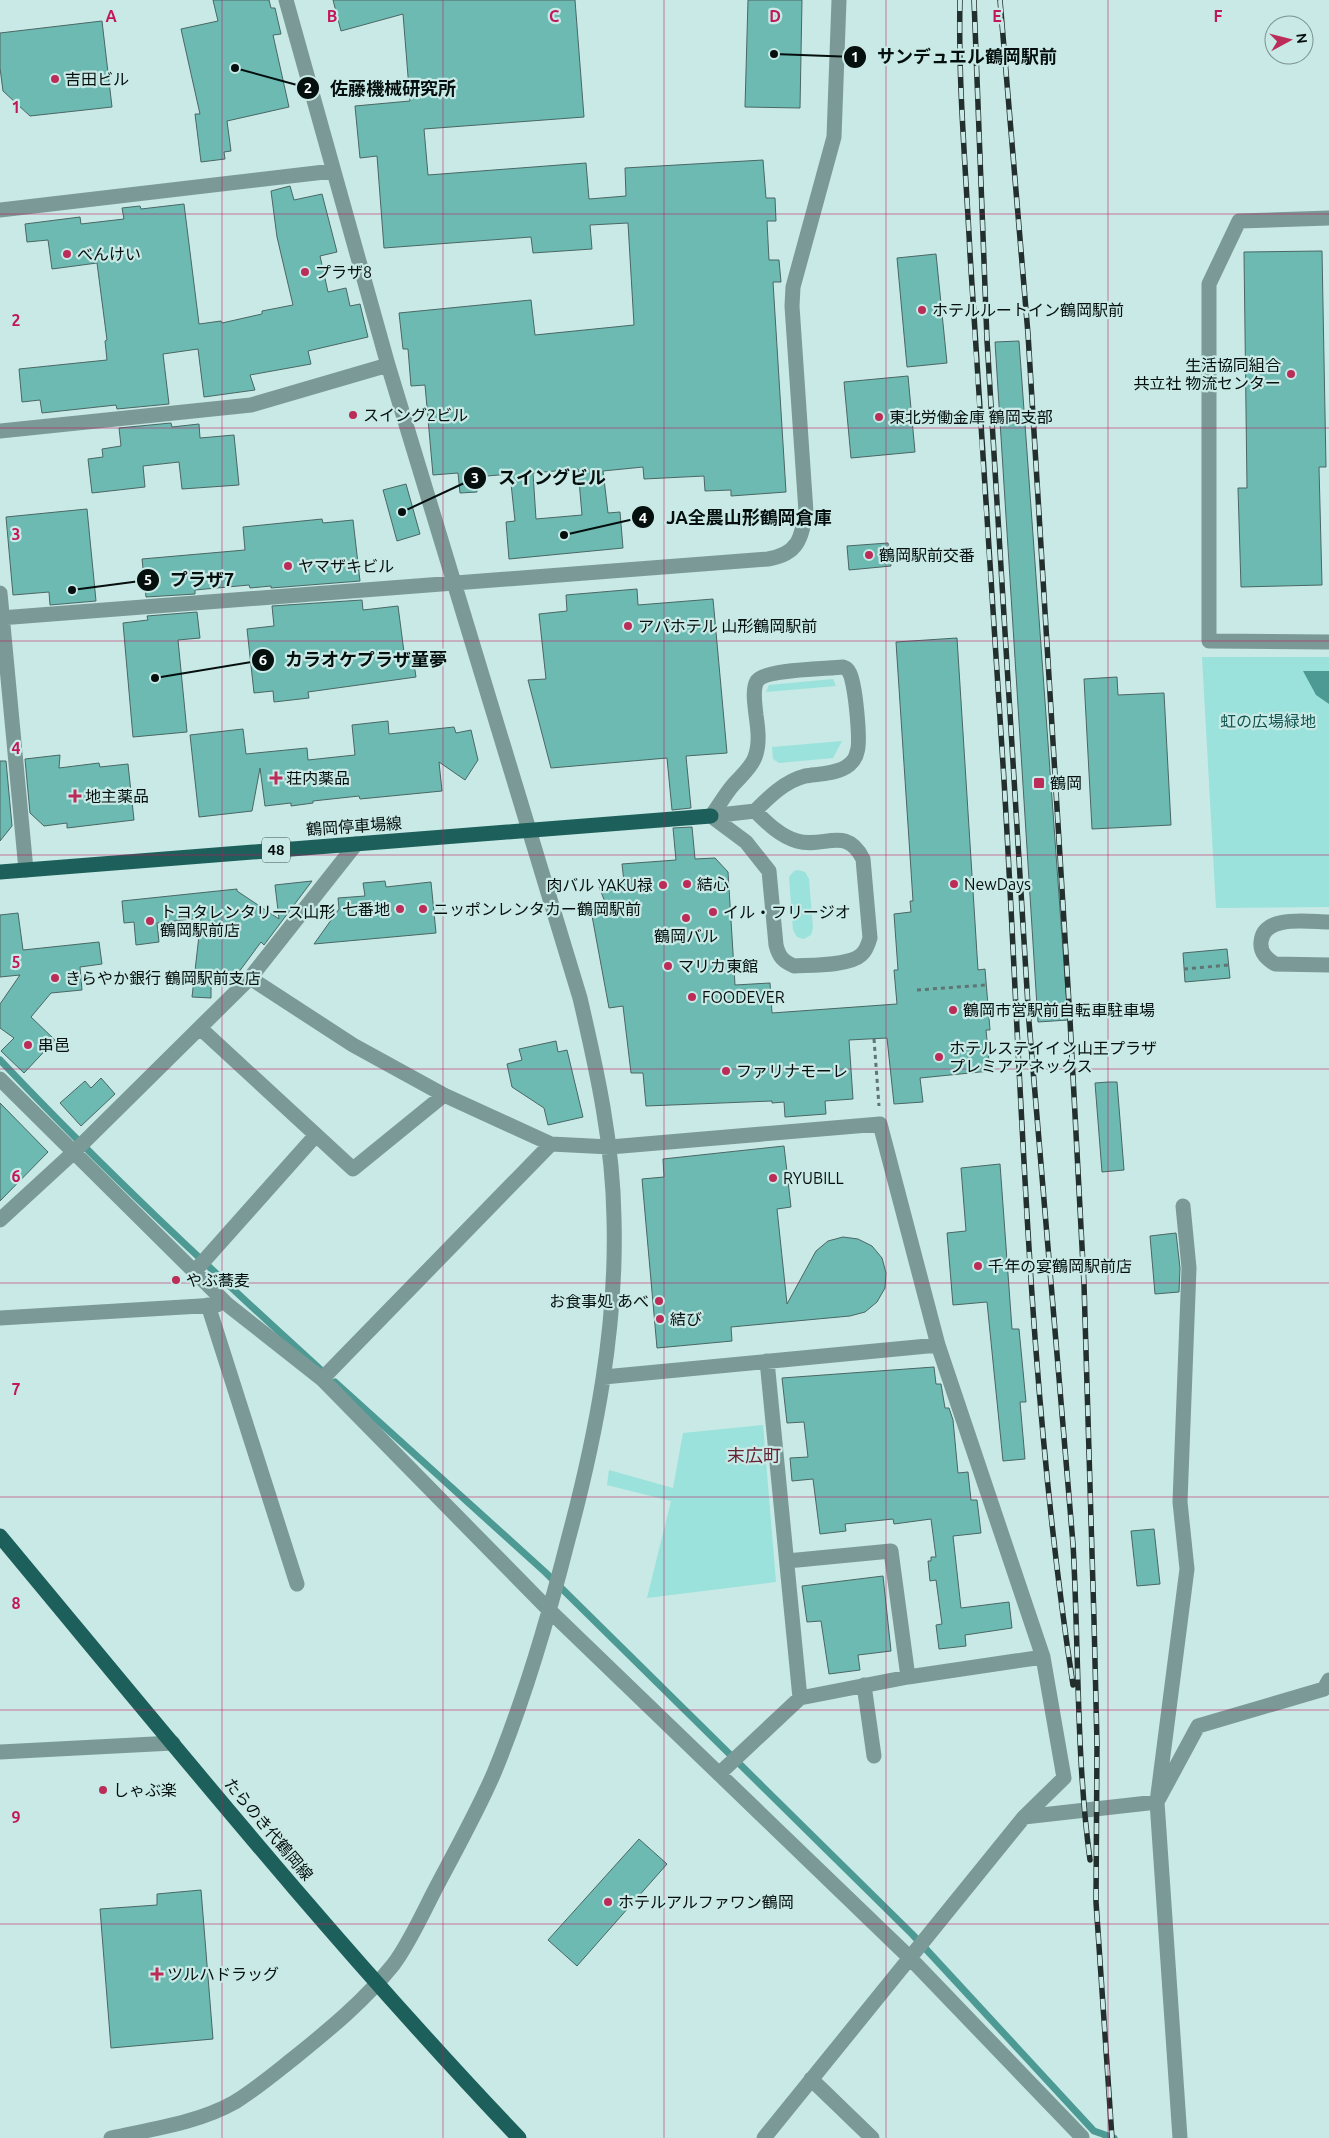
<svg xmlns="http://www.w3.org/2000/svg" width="1329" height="2138" viewBox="0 0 1329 2138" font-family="Ubuntu,'Noto Sans JP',sans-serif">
<rect width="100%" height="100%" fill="#c8e9e5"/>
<path fill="#9ae2db" d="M1202,657H1329V907L1216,908Z
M833,679L836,686L766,692L769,685Z
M842,741L833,758L779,763L773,759L772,747Z
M798,870L805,872L809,879L813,928L811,935L804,939L797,937L793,930L789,877L794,871Z
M763,1425L776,1582L647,1598L671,1501L607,1485L609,1470L673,1488L683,1433Z"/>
<path fill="#4c9a93" d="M1303,671H1329V704L1316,695Z"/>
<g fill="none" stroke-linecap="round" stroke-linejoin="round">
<path stroke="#4c9a93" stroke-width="7" d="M0,1060C102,1168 210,1269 320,1369
M335,1382L545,1572L912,1934L1094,2131L1114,2138"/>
</g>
<path fill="#6dbab3" stroke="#4a6764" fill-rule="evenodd" d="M213,0H269L271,8H275L281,34L273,35L289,107L227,121L231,151L224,152L225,159L201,162L195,114H200L181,29L218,21Z
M333,0H575L584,117L424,129L428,175L586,163L589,199L626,196L625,168L763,160L766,198H775L776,221H767L769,260H779L781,282H773L786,492L731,496V490L705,491L704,476L644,479L643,467L603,471L608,513L620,512L623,548L509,559L506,522L515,521L510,474L476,477L477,492L460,493L458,473L433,475L425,385L411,386L408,349H403L399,313L531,300L535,335L634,325L628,223L590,225L592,249L533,253L531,237L384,248L377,156L360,158L355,106L410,101L403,14L341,31ZM578,469L582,515L536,519L533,473Z
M748,0H802L800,108L745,107Z
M102,21L112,107L30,116L3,91L0,68V33Z
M290,186L294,200L322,194L337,252L320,256L328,292L346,288L350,306L360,304L368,337L308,351L311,364L250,375L255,390L204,397L198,349L163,354L169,404L117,409L116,405L42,413L40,400L22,402L19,369L107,360L105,341L107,340L97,263L52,269L48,240L27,242L25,224L80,217L81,224L124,219L122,208L140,206L141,209L184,204L199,324L221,321L222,323L262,314V311L293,305L277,237L271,191Z
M1322,251L1326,467H1319L1322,585L1241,587L1238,488H1247L1244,252Z
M936,254L947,363L907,367L897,258Z
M1019,341L1068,1020L1038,1022L995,342Z
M908,376L915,452L851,458L844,382Z
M171,423L172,427L199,424L200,438L234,435L239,485L182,489L179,462L143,466L145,487L92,493L88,459L103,457L102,449L121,446L119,428Z
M406,484L420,534L397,541L383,490Z
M87,509L96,601L50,605L49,592L13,595L6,517Z
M322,519L323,523L353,520L360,581L271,588V586L250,588L249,585L195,590V594L146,597L142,559L245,550L243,527Z
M888,543L891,566L849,570L847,546Z
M637,589L638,605L713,599L727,753L686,756L691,808L672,810L667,758L551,768L528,680L546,679L539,614L567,611L566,595Z
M362,600L363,610L398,606L404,652L412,651L416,677L308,692L309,698L274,702L273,691L254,693L247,629L274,626L272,606Z
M197,612L200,638L178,640L187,732L133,737L123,623L148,620L147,616Z
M957,638L978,970L985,969L990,1030H986L990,1071L920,1078L923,1102L894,1104L887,1038L849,1040L853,1099L825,1101L826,1114L785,1117L784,1102L772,1103V1101L646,1106L643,1073H631L623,1006L609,1008L590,905L605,902L599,887L624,882L622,864L676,860L673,828L692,827L695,859L715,858L728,872L735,985L770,983L772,1013L897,1004L894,970H898L894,914L911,912L910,901H913L896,642Z
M1117,677L1118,695L1164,693L1171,825L1092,829L1084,679Z
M388,721L389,734L454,727L456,733L471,730L478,760L465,780L439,762L442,791L360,799L359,796L313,801V803L291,806V803L265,806L260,768L252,811L199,817L190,735L243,729L246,754L307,748L308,760L355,755L352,725Z
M60,755L59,768L99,763L100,767L128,764L134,820L67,828V823L44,826L30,813L25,759Z
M0,761H6L12,826L0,841Z
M312,881L264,945L261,942L230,984H211V998L192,997L201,918L157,923L159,942L136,945L134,922L124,923L122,901L237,889V891L279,919L275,885Z
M385,881L386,887L431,882L436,933L314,944L339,909L338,898L365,896L363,883Z
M18,913L23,950L99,942L102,964L80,967L82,990L51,993L31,1017L55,1040L24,1073L1,1051L14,1038L0,1028V1004L20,975L0,977V915Z
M1227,949L1230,978L1185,982L1183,953Z
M556,1041L558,1052L567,1050L583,1117L548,1125L544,1108L512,1087L507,1064L522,1060L519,1049Z
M101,1078L115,1094L81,1126L60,1103L85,1081L91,1088Z
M1108,1082H1117L1124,1170L1102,1172L1095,1083Z
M0,1103L48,1152L0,1201Z
M784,1146L791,1207L777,1209L787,1304L816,1251L828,1241L843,1237L858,1239L872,1246L882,1258L886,1273L885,1288L877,1302L865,1312L850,1316L731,1327L732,1341L657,1348L642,1179L664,1177L663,1159Z
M1000,1164L1012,1329H1019L1026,1402H1020L1025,1459L1003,1461L987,1302L953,1305L947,1233L966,1231L961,1168Z
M1176,1233L1180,1268L1179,1292L1155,1294L1150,1236Z
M934,1367L936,1384H941L945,1408H949L953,1420L958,1473L968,1472L971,1500H977L981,1533L953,1536L961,1608L1009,1602L1012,1628L965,1635L966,1646L939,1649L936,1625L942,1624L936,1580L930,1581L928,1561H931V1557H936L931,1519L894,1524L893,1519L845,1524L846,1531L820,1534L813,1479L792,1481L790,1458L808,1457L804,1422L787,1423L782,1378Z
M1154,1529L1160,1584L1137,1586L1131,1531Z
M883,1576L891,1651L858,1655L860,1670L829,1674L821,1621L807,1622L802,1586Z
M639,1839L667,1864L577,1966L548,1940Z
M201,1890L213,2039L111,2048L100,1909L157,1905V1894Z"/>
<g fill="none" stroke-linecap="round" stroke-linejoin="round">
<path stroke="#607472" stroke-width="3" stroke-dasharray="4 4" stroke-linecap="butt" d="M1184,969L1229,965
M917,990L986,985
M874,1039L879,1106"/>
<path stroke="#7b9a97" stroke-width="15" d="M0,210L333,171
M1329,218L1239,221L1209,284V641L1329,642
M0,431L251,405L388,365
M0,593L26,870
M0,618L768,559C798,554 801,539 806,512L792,306L793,287L834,137L839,0
M843,667C847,669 847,668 849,672C855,680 861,742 857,752C856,758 851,764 846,767C835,774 818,774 805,776C785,781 769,797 755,811L711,816C719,806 725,794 734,784C741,776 751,768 755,757C760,744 758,729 756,715C755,705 752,690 757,681C765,669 827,669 843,667Z
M711,816L746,842L769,871L776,945C779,957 783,961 794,966C810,965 849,966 861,955C866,951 868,945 870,938L863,859C846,825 824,849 797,841C780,836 767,823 755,811
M1329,922C1309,922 1263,914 1261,942C1260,953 1267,959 1275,964L1329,965
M250,978L353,1045L444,1095L551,1144
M200,1028L353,1169L444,1095
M0,1079L228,1305L322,1379L550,1611L909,1957L1082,2137
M0,1220L74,1152L250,978L356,844
M194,1272L316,1135
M208,1305L297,1584
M0,1318L217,1305
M767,1361L800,1698
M604,1377L938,1345
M322,1379L551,1144L610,1147L880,1124L938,1345L1043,1657L1064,1778L1024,1817L764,2138
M787,1561L891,1551L908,1677
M864,1685L874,1756
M0,1752L173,1743
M719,1774L800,1698L908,1677L1043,1657
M1024,1817L1157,1802L1198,1726L1324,1689L1329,1680
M811,2079L872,2138
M111,2138C152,2129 198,2123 235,2102C256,2089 275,2073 294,2058C330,2029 364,2001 393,1965C410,1943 425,1908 439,1882C458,1846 478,1810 494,1773C525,1698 548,1619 568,1540C596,1436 617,1328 614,1219C613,1143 597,1071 580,998L388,365L286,0
M1180,2138L1157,1802L1187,1569L1180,1502L1189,1268L1183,1206"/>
<path stroke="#1d5f5a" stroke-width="15" d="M0,872L711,816
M0,1536C169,1739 336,1946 519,2138"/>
<defs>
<path id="rail" d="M960,0C958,85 966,170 970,254C980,430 993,605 1004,780C1022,1082 1027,1386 1073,1685
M974,0L987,340L1029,1022L1073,1544C1079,1649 1076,1756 1090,1860
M1000,0L1028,334L1070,1020L1084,1284L1094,1620L1097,1744L1096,1902L1112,2138"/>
</defs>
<use href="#rail" stroke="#222f2d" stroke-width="5.5"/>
<use href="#rail" stroke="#c8e9e5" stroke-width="4" stroke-dasharray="11" stroke-linecap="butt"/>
</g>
<path fill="none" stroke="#c2185b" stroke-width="1" stroke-opacity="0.55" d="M222,0V2138M443,0V2138M664,0V2138M886,0V2138M1108,0V2138M0,214H1329M0,428H1329M0,641H1329M0,855H1329M0,1069H1329M0,1283H1329M0,1497H1329M0,1710H1329M0,1924H1329"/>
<g fill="#bb2c58" stroke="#c8e9e5" stroke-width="2">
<circle cx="55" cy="79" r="5"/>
<circle cx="67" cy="254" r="5"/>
<circle cx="305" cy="272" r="5"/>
<circle cx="922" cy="310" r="5"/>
<circle cx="1291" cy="374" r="5"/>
<circle cx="353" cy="415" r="5"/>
<circle cx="879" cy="417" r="5"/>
<circle cx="869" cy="555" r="5"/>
<circle cx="288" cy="566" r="5"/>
<circle cx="628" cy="626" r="5"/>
<path d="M273.5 770.5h5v5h5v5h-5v5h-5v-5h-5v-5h5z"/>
<rect x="1033" y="777" width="12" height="12" rx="2.5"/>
<path d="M72.5 788.5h5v5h5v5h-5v5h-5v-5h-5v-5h5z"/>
<circle cx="687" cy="884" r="5"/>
<circle cx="954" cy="884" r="5"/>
<circle cx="663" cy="885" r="5"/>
<circle cx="400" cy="909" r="5"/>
<circle cx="423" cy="909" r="5"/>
<circle cx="713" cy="912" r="5"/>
<circle cx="686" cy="918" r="5"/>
<circle cx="150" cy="921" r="5"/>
<circle cx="668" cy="966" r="5"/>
<circle cx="55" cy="978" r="5"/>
<circle cx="692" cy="997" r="5"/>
<circle cx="953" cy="1010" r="5"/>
<circle cx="28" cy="1045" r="5"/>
<circle cx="939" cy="1057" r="5"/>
<circle cx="726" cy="1071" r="5"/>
<circle cx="773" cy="1178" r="5"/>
<circle cx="978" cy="1266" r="5"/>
<circle cx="176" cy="1280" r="5"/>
<circle cx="659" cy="1301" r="5"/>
<circle cx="660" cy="1319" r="5"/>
<circle cx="103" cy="1790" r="5"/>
<circle cx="608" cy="1902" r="5"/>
<path d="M154.5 1966.5h5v5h5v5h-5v5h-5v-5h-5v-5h5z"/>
</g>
<g text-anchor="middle" stroke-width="4.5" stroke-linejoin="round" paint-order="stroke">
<rect fill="#c8e9e5" stroke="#40504e" stroke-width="1" x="262" y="837.5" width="28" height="25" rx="4"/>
<g font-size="15" font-weight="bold" fill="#050f0e">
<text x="276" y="855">48</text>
</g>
<g font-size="16" fill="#050f0e" stroke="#c8e9e5" text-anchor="start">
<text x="65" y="85">吉田ビル</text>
<text x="77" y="260">べんけい</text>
<text x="315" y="278">プラザ8</text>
<text x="932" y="316">ホテルルートイン鶴岡駅前</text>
<text x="1281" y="371" text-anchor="end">生活協同組合<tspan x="1281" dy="18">共立社 物流センター</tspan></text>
<text x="363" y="421">スイング2ビル</text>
<text x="889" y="423">東北労働金庫 鶴岡支部</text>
<text x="879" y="561">鶴岡駅前交番</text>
<text x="298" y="572">ヤマザキビル</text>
<text x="638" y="632">アパホテル 山形鶴岡駅前</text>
<text x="286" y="784">荘内薬品</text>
<text x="1050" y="789">鶴岡</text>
<text x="85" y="802">地主薬品</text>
<text x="697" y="890">結心</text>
<text x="964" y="890">NewDays</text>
<text x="653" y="891" text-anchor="end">肉バル YAKU禄</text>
<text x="390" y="915" text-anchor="end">七番地</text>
<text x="433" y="915">ニッポンレンタカー鶴岡駅前</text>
<text x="160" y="918">トヨタレンタリース山形<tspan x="160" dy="18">鶴岡駅前店</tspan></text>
<text x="723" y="918">イル・フリージオ</text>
<text x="686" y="942" text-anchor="middle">鶴岡バル</text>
<text x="678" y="972">マリカ東館</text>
<text x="65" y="984">きらやか銀行 鶴岡駅前支店</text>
<text x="702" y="1003">FOODEVER</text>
<text x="963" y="1016">鶴岡市営駅前自転車駐車場</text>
<text x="38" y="1051">串邑</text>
<text x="949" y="1054">ホテルステイイン山王プラザ<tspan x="949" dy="18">プレミアアネックス</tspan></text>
<text x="736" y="1077">ファリナモーレ</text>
<text x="783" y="1184">RYUBILL</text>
<text x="988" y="1272">千年の宴鶴岡駅前店</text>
<text x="186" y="1286">やぶ蕎麦</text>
<text x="649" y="1307" text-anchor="end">お食事処 あべ</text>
<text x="670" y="1325">結び</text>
<text x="113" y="1796">しゃぶ楽</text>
<text x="618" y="1908">ホテルアルファワン鶴岡</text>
<text x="167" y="1980">ツルハドラッグ</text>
</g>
<g font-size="16" fill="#125651" stroke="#c8e9e5">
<text x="1268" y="727">虹の広場緑地</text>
</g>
<g font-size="16" fill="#050f0e" stroke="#c8e9e5">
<text transform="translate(354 826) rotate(-4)" y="6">鶴岡停車場線</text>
<text transform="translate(269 1829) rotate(50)" y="6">たらのき代鶴岡線</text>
</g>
<g font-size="18" fill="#672233" stroke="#c8e9e5">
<text x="754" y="1462">末広町</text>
</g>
</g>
<g font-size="16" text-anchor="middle" font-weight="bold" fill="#c2185b" stroke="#c8e9e5" stroke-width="4.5" stroke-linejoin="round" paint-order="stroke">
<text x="111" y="22">A</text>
<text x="332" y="22">B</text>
<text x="554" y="22">C</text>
<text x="775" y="22">D</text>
<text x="997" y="22">E</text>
<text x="1218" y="22">F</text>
<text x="16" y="113">1</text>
<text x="16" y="326">2</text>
<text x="16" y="540">3</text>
<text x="16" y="754">4</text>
<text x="16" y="968">5</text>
<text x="16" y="1182">6</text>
<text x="16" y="1395">7</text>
<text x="16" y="1609">8</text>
<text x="16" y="1823">9</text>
</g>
<path fill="none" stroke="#050f0e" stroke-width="2" d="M774 54L855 57M235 68L308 88M402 512L475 478M564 535L643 517M72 590L148 580M155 678L263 660"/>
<g fill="#050f0e" stroke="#c8e9e5" stroke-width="2">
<circle cx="774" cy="54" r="5"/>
<circle cx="235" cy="68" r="5"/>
<circle cx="402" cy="512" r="5"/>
<circle cx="564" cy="535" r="5"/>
<circle cx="72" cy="590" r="5"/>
<circle cx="155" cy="678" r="5"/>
<circle cx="855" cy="57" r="12"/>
<circle cx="308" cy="88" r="12"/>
<circle cx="475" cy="478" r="12"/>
<circle cx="643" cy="517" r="12"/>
<circle cx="148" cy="580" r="12"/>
<circle cx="263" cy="660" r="12"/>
</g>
<g font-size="15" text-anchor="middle" font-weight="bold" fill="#fff">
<text x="855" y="62">1</text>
<text x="308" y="93">2</text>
<text x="475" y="483">3</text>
<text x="643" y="523">4</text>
<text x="148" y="585">5</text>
<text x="263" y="665">6</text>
</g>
<g font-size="18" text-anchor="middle" font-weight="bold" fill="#050f0e" stroke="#c8e9e5" stroke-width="4.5" stroke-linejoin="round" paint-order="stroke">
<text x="967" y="63">サンデュエル鶴岡駅前</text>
<text x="393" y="95">佐藤機械研究所</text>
<text x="552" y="484">スイングビル</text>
<text x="749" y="524">JA全農山形鶴岡倉庫</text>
<text x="202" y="586">プラザ7</text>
<text x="366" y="666">カラオケプラザ童夢</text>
</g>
<g transform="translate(1289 40) rotate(83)"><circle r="24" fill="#c8e9e5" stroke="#7a928f"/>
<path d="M0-4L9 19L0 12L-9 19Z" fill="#bb2c58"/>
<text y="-8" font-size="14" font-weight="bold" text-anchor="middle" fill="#050f0e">N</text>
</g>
</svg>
